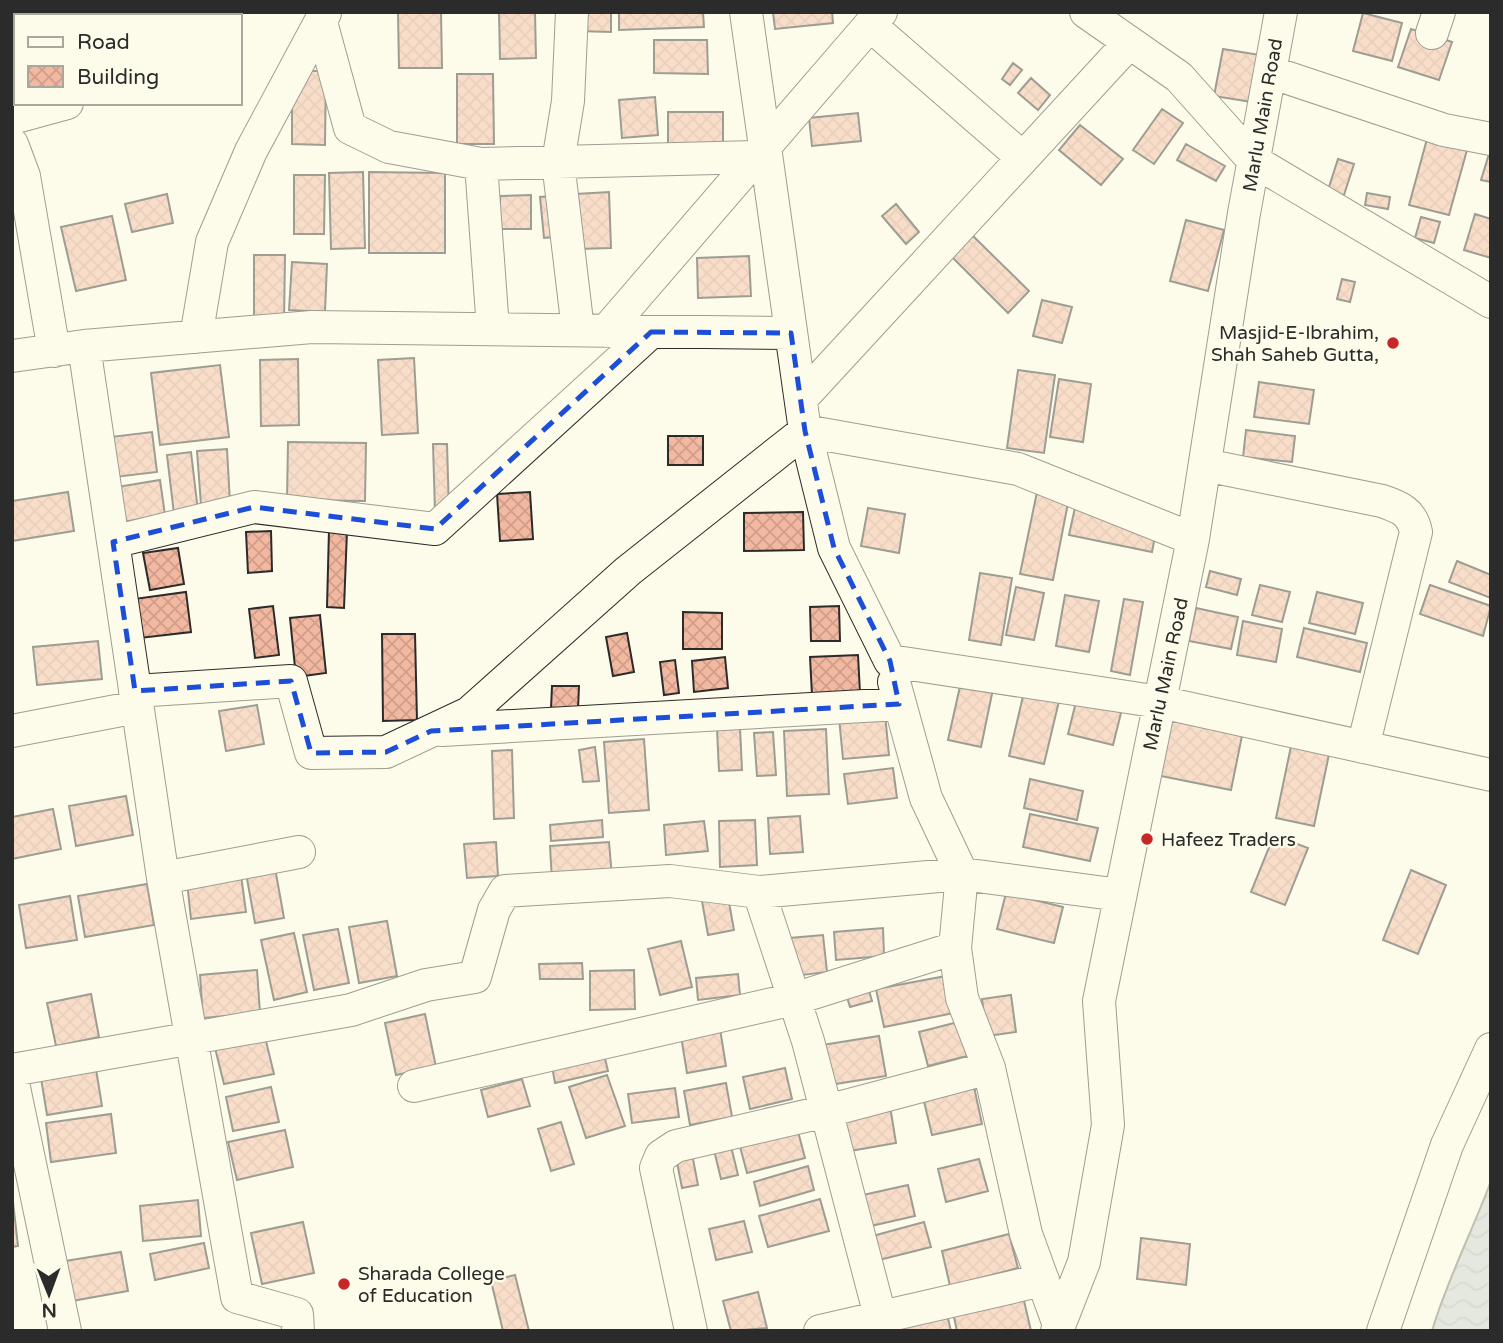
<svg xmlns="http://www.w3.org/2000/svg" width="1503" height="1343" viewBox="0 0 1503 1343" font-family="'Varela Round',sans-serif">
<defs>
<pattern id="water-waves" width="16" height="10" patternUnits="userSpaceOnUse" patternTransform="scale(1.75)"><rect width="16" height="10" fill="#c7d0d0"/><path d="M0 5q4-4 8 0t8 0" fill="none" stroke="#abb3b3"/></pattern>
<pattern id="building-cross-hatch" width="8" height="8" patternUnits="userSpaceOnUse" patternTransform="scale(1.75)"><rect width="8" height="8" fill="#f2b8a0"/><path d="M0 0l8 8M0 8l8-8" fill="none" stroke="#d09e8a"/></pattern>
</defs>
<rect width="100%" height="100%" fill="#fdfbea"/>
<path fill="url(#water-waves)" stroke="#74746e" stroke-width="2" d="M1491,1181V1331H1432C1447,1280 1472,1232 1491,1181Z"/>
<path fill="url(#building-cross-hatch)" stroke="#2b2b2b" stroke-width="2" d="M140,12H181L182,16H141Z
M398,12H441L442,68H399Z
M499,12H535L536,58L500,59Z
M576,12H611V32L576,31Z
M619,12H703L704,27L619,30Z
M773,12H832L833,23L775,29Z
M1363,13L1402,23L1392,61L1353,51Z
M1411,29L1452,42L1439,80L1398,67Z
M654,40H707L708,74L654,73Z
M1223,49L1260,55L1252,102L1214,96Z
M1013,63L1022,70L1010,85L1002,79Z
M292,71H326L325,145L292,144Z
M457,74H493L494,144H457Z
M1031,78L1050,95L1038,110L1018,93Z
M655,97L658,135L622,138L619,100Z
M1162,109L1183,123L1154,164L1133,150Z
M668,112H723V146L668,147Z
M858,113L861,141L812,146L809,118Z
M1080,125L1123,159L1101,185L1059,150Z
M1427,139L1467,150L1449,215L1409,205Z
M1186,144L1225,166L1216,181L1177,160Z
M1489,154L1491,155V182L1481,180Z
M1338,159L1354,164L1343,198L1327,193Z
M363,172L365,248L331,249L329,173Z
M369,172L445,173V253H369Z
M294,175H325L324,234H294Z
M609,192L611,248L577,249L576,194Z
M1367,193L1390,197L1388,209L1365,205Z
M167,194L173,223L132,232L125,204Z
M531,195V229H500V196Z
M563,195L567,236L544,238L540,197Z
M896,204L919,232L906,244L882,216Z
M1475,214L1491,219V258L1464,250Z
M112,216L126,280L76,291L61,227Z
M1421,217L1440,222L1434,243L1415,238Z
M1186,220L1224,230L1208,291L1170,281Z
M971,234L1029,291L1008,313L950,255Z
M254,255H285L284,320H254Z
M749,256L751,296L698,298L697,258Z
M292,262L327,264L325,312L289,310Z
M1342,279L1355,282L1350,302L1337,299Z
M1042,300L1072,307L1062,343L1033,336Z
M414,358L418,433L382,435L378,360Z
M298,359L299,425L261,426L260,360Z
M220,365L229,437L160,445L151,373Z
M1018,370L1055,375L1044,453L1007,448Z
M1059,379L1091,384L1083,442L1050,437Z
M1259,382L1314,390L1309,424L1254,417Z
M1246,430L1295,436L1292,462L1243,457Z
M152,432L157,472L107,478L102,438Z
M668,436H703V465H668Z
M288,442L366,443L365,501L287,500Z
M433,444H447L449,512H435Z
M227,449L230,503L201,505L197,451Z
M191,452L198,511L174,514L167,455Z
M160,480L165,515L117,523L111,488Z
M68,492L74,531L12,541V501Z
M530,492L533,539L500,541L497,494Z
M1037,492L1069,498L1053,580L1020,574Z
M1076,503L1158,520L1152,552L1069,535Z
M868,508L905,514L899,553L861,546Z
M803,512L804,550L744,551V513Z
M329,530L347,531L344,608L327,607Z
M271,531L272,571L248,573L246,532Z
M178,548L184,584L150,590L143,553Z
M1457,561L1491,575V598L1449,582Z
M1210,571L1241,579L1237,595L1206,587Z
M980,573L1012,578L1001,645L969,640Z
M1260,585L1290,592L1282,622L1252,615Z
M1430,585L1491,606L1483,636L1420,614Z
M1016,587L1044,593L1034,640L1006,635Z
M186,592L191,632L140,638L134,599Z
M1317,592L1363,603L1355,634L1309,623Z
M1065,595L1099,601L1089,652L1056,646Z
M1124,599L1143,602L1130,675L1111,671Z
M273,606L279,655L255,658L249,609Z
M839,606L840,641H811L810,607Z
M1196,608L1238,617L1231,649L1189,641Z
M683,612L722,613V649H683Z
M320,615L326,673L296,677L290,618Z
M1243,621L1282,629L1276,662L1237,655Z
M1304,628L1367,643L1360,672L1297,657Z
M627,633L634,672L613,676L606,637Z
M382,634H415L417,720L383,721Z
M98,641L102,679L37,685L33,647Z
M858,655L860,693L812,695L810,657Z
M725,657L728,688L694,692L692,661Z
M675,660L679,693L664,695L660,662Z
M961,682L993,689L981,747L948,740Z
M552,686H579L578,709H551Z
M1024,692L1059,701L1044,764L1009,756Z
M1077,698L1122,709L1113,745L1068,734Z
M1160,704L1245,721L1231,790L1146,773Z
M257,705L264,744L226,751L219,711Z
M885,714L889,755L843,759L839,718Z
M740,728L742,770L719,771L717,729Z
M826,729L829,794L787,796L784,731Z
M773,732L776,775L757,776L754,733Z
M1294,732L1332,740L1314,826L1276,818Z
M644,739L649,810L609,813L604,742Z
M595,747L599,781L583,782L579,750Z
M512,750L514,818L494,819L492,751Z
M893,768L897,798L848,804L844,774Z
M1030,779L1083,791L1077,820L1024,808Z
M126,796L133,835L76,846L69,806Z
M53,809L61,849L12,859V817Z
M1030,814L1098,828L1090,861L1023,847Z
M800,816L803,852L770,854L768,818Z
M602,820L603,837L551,841L550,825Z
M755,820L757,865L720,867L719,821Z
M704,821L708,851L666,855L664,825Z
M1274,835L1308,848L1285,905L1251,892Z
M496,842L498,876L467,878L464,844Z
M609,842L612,877L552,881L550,846Z
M275,868L284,918L255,923L246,873Z
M1411,870L1446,885L1418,954L1383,940Z
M241,875L246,912L191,919L187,882Z
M147,884L154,925L85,937L78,896Z
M1006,893L1063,907L1054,943L997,929Z
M70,896L77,940L26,948L19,905Z
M728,897L734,930L708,935L702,901Z
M387,921L397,976L359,983L349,927Z
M883,928L884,956L836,960L834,932Z
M338,929L349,983L314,990L303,935Z
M294,933L307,992L274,1000L261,940Z
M823,935L827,972L794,976L790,938Z
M681,941L692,987L660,995L648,949Z
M582,963L583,979H540L539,964Z
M257,970L260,1013L203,1018L200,975Z
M634,970L635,1009L590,1010V971Z
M738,974L740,995L698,1000L696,978Z
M946,976L954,1013L884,1027L876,989Z
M868,987L872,1001L850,1007L846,994Z
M91,994L99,1037L56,1046L47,1003Z
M1011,995L1016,1032L987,1036L982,999Z
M425,1014L436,1067L396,1075L385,1023Z
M958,1022L967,1056L928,1066L919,1032Z
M720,1029L726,1066L687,1073L681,1036Z
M879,1036L886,1076L829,1085L822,1045Z
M265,1037L274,1074L224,1084L215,1048Z
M604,1054L608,1071L555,1083L552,1066Z
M785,1068L792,1099L750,1109L743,1077Z
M96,1069L102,1106L47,1115L41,1078Z
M607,1075L625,1126L586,1138L569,1087Z
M522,1079L530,1106L488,1117L481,1090Z
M973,1082L982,1124L932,1135L922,1093Z
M726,1083L732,1117L690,1125L684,1091Z
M271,1087L279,1122L233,1131L226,1097Z
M675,1088L679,1117L632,1123L628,1094Z
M890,1106L896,1143L850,1151L844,1114Z
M111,1114L116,1153L51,1162L46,1123Z
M561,1122L574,1164L551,1171L538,1129Z
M796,1124L805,1158L747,1173L738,1139Z
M285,1130L293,1167L237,1180L228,1142Z
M731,1146L738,1175L721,1179L714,1150Z
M692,1154L698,1185L682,1188L676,1157Z
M979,1159L988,1191L946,1202L938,1169Z
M808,1166L814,1190L760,1206L754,1182Z
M908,1185L915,1216L862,1228L854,1197Z
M12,1193L18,1246L12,1247Z
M820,1199L829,1231L768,1247L759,1216Z
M198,1200L201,1236L143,1241L140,1206Z
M744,1221L752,1252L716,1260L709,1229Z
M303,1222L314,1273L262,1284L251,1233Z
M924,1222L931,1247L875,1261L869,1237Z
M1009,1234L1018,1268L950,1286L942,1251Z
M1141,1238L1190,1244L1186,1285L1137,1279Z
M204,1243L209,1268L155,1280L150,1254Z
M121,1252L128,1291L72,1301L65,1261Z
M515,1275L529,1331H503L491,1281Z
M758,1292L767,1328L731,1331L723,1301Z
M1022,1292L1031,1331H957L952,1308Z
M946,1310L951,1331H895Z"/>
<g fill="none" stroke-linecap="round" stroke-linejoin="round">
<defs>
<path id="minor" d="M572,12L568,101L558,162L578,330
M746,12L805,431L1018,469L1193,539
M1086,12L1179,77L1254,161L1491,302
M321,22L350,128L389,147L481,164L493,329
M870,25L1023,158
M1432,33L1439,12
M1270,72L1444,130L1491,139
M12,118L67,103
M12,144L24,176L54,351
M481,164L756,157
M606,331L881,12
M196,337L212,242L251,151L325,13
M84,346L163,878L237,1297L297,1314L298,1331
M12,356L84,346L312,327L791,333
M801,399L1129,43
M1205,465L1382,501C1400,507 1412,512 1416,532L1363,747
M113,542L254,507L435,529L651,332
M894,682L926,798L962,874L1120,895
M135,691L291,681L311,753L386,752L469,713L628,571L805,431L834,548L890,661L1160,702L1491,775
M442,730L899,704
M12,731L137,707
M163,878L299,852
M989,1068L1026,1234L1059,1325
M12,1070L351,1010L426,985L475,977L494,910L505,891L670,881L759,892L808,1041L884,1331
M12,1078L65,1331
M414,1086L794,999L955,948
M691,1331L656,1168L661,1156L676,1146L827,1111L989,1068L962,998L955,948L962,874L759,892
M820,1331L1043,1280
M1057,1331L1084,1262L1108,1125L1099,1001L1193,539L1244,213L1281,12
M1383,1331L1447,1145L1491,1049"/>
</defs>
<use href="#minor" stroke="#2b2b2b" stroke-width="34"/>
<use href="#minor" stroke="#fdfbea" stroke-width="32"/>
</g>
<path d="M0 0H1503V1343H0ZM651,332L791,333L805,431L834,548L890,661L899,704L431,731L386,752L311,753L291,681L135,691L113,542L254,507L435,529Z" fill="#fdfbea" fill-opacity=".55" fill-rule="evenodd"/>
<path fill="none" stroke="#1d4ed8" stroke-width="5" stroke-dasharray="14 9" stroke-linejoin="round" d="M651,332L791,333L805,431L834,548L890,661L899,704L431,731L386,752L311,753L291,681L135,691L113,542L254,507L435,529Z"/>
<g fill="#c62828" stroke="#fdfbea" stroke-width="2.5">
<circle cx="1393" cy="343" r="7"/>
<circle cx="1147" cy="839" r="7"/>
<circle cx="344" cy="1284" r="7"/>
</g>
<g text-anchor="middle" stroke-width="5" stroke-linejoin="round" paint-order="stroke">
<g font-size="19" fill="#2b2b2b" stroke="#fdfbea">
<text transform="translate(1262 115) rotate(-80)" y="7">Marlu Main Road</text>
<text transform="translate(1165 674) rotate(-78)" y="7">Marlu Main Road</text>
</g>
<g font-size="19" fill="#2b2b2b" stroke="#fdfbea" text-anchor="start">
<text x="1379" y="339" text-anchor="end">Masjid-E-Ibrahim,<tspan x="1379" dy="22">Shah Saheb Gutta,</tspan></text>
<text x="1161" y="846">Hafeez Traders</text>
<text x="358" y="1280">Sharada College<tspan x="358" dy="22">of Education</tspan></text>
</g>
</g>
<rect width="1503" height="1343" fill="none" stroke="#2b2b2b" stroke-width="28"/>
<rect x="14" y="14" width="228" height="91" fill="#fdfbea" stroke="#a9a89e" stroke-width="2"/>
<rect x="28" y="37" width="35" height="10" fill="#fdfbea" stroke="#a9a89e" stroke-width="2"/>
<text x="77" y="49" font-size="21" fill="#2b2b2b">Road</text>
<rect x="28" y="66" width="35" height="21" fill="url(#building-cross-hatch)" stroke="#a9a89e" stroke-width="2"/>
<text x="77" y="84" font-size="21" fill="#2b2b2b">Building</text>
<g transform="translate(49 1294) rotate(179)" stroke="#fdfbea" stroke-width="5" paint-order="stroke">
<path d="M0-5L12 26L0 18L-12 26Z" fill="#2b2b2b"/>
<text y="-10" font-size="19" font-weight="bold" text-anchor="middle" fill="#2b2b2b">N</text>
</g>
</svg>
